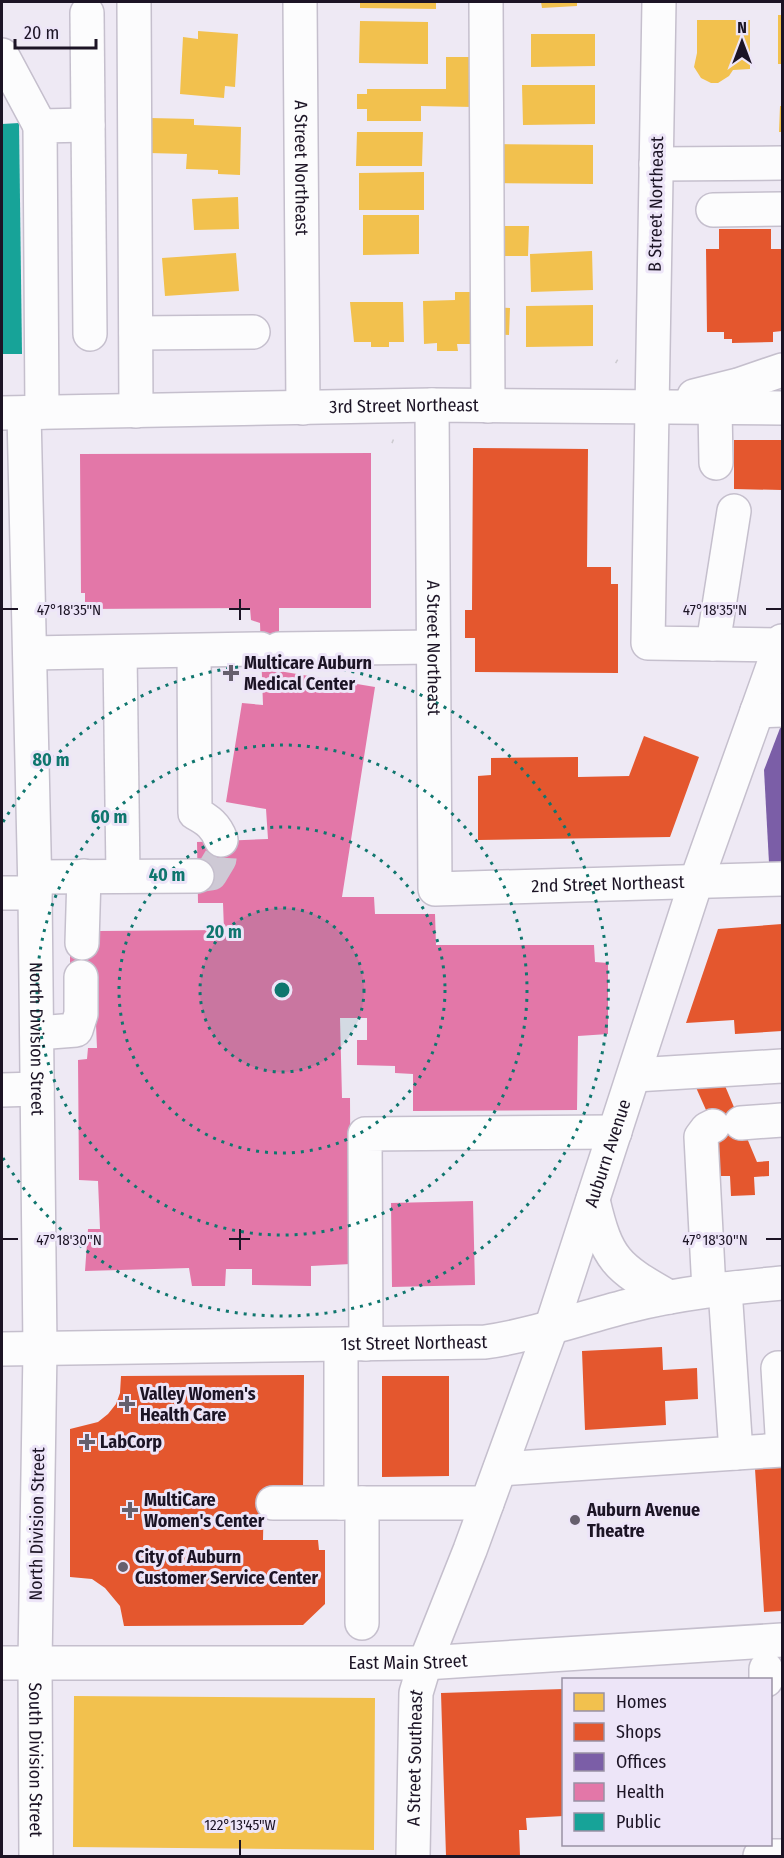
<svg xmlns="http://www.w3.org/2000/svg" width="784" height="1858" viewBox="0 0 784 1858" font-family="'Fira Sans Condensed',sans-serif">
<rect width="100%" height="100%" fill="#eee9f4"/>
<path fill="#f2c14e" d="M360,2H436V9L360,8Z
M541,2H577V6L542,8Z
M778,15H782V64H778Z
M697,20H750V69L733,70L729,76L718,83H711L701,78L694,67L697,53Z
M360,21L428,22V64L359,63Z
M198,31L238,34L235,87L225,86L224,98L180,94L183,37L198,39Z
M531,34H595V66L531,67Z
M446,57H473V107L421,106V121H367V109H357V94H367V89H446Z
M522,85H595V124L523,125Z
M780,106H782V132H779Z
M150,118L194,119V125L241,127L240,175L218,174V170L186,169L187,154L149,153Z
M357,132H423L422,166H356Z
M492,144L593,145V184L492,183Z
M424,172V210H359V173Z
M238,197L239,229L194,230L192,199Z
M363,215H419V254L363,255Z
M495,226H529L528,256H495Z
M592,251L593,290L531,292L530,254Z
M236,253L239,291L165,296L162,258Z
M455,292H473L474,344H457L458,351H437V343L424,344L423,301L455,300Z
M350,302H403L404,342H389V347H371V342H354Z
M593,305V346L526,347V306Z
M491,307L510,308L509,335L490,334Z
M74,1696L375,1698L374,1850L73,1847Z"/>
<path fill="#e4572e" d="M719,229H771V249H782V331L773,332V342L732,343V339H724V332H707L706,249H719Z
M734,440H782V490L734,489Z
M473,448L588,449L587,567H611V584H618V673L475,672V638H465V610H472Z
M644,736L699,757L670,837L478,840V776L491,775V758L578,757V777L629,776Z
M782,924V1031L735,1034L734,1020L686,1023L718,929Z
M723,1081L757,1162L769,1161V1176L754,1177L755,1195L731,1196L730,1176H720L718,1137L694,1083Z
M662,1347L663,1370L697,1368L698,1399L665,1401L666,1425L585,1430L582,1351Z
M304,1375L303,1489L264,1490L263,1540H318L319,1550H325V1604L303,1625L124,1626L120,1606L105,1588L92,1579L70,1577V1429L98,1422L108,1414L116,1404L120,1393L121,1376Z
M382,1376H449V1476L382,1477Z
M782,1468V1611L764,1612L755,1469Z
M564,1689V1816L526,1818L527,1830H519L520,1856H446L441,1693Z"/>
<path fill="#7b5ea7" d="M782,723V862L769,863L764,770Z"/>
<path fill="#e377a8" d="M371,453V608H279V671L375,687L342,897H374L375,914H435L436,945H594L595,962L608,963V1034L578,1036L577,1110L413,1111V1074L395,1073V1066L357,1065V1040H367V1018H340L342,1098H350L351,1264L311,1266V1286L252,1285V1269H226L225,1286H192L189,1268L85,1271L88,1229H100L98,1181L79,1180L78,1060L87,1059L88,1048H97L94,977H70V943L98,931L224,930L223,903H198L197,842L268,839L266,809L226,802L242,703L263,705L260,623L251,620L250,608L85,609V593H81L80,454Z
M473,1201L475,1285L392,1287L391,1203Z"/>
<path fill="#17a398" d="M19,123L22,354H2V124Z"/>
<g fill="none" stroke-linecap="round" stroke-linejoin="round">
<path stroke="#cec9d5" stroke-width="33" stroke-dasharray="33 16" stroke-linecap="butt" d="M197,876L211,874L220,859L221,840"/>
<defs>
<g id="minor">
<path d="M134,2L136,411"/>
<path id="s1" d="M300,2L303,408"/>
<path d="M486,2L488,406"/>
<path d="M659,2L648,643L781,645"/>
<path d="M87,13L90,334"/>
<path d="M2,55L40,126"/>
<path d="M656,164L782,163"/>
<path d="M713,210L782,209"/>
<path d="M136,333L253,332"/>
<path d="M694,396L738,385L782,370"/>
<path id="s2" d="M432,405L435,889L782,879"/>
<path d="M715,408L716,463"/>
<path d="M42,412L40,126L88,125"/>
<path id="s3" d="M2,413L432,405L782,408"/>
<path id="s4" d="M24,413L35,893L40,1349L35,1663L36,1856"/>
<path d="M713,644L734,511"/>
<path d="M279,649L433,647"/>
<path d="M194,651L195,813C208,820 216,826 221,840"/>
<path d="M120,652L123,876"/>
<path d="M30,653L261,649"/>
<path d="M757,711L782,710"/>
<path d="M35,877L197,876"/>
<path d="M2,893H35"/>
<path d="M82,943L84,876"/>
<path d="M37,1033L76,1030L81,1014V977"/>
<path d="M635,1075L782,1066"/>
<path d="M2,1090L37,1089"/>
<path d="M741,1123L782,1120"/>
<path d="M709,1290L701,1137L707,1129L713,1126"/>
<path d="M366,1344L365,1134L615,1132"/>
<path d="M341,1345V1503"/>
<path id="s5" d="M2,1349L485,1342C534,1335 580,1318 628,1306C680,1293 729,1288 782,1283"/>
<path d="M782,1368H778L782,1434"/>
<path d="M736,1453L782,1450"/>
<path d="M500,1469L736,1453L725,1289"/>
<path d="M273,1503H487"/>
<path d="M362,1503V1623"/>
<path d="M766,1680V1669"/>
<path d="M760,1856H782"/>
</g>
<g id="major">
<path d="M593,1200C607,1260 616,1267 669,1297"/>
<path id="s6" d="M2,1663H425L782,1640"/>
<path id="s7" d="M413,1856L416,1693L425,1663L470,1550L551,1328L696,882L782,641"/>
</g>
</defs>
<use href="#minor" stroke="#c5bfcd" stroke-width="36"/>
<use href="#major" stroke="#c5bfcd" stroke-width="36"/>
<path stroke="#cccacf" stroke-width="4" stroke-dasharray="1.5 4.5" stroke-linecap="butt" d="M616,361L621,364
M392,441L397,443"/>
<use href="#minor" stroke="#fcfcfd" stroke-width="33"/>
<use href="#major" stroke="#fcfcfd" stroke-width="33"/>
</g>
<path fill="none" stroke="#1c1425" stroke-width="2" d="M240,599V620M3,609H18M229,609H250M766,609H781M240,1229V1250M3,1239H18M229,1239H250M766,1239H781M240,1840V1855"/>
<circle cx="282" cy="990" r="82" fill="#0f766e" fill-opacity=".12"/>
<g fill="none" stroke="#0f766e" stroke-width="3" stroke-dasharray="3 6">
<circle cx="282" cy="990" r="82"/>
<circle cx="282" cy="990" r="163"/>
<circle cx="282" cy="990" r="245"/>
<path d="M3 822A326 326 0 1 1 3 1158"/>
</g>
<g fill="#665f6d" stroke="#ede5f8" stroke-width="2">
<path d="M228 664h6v6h6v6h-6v6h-6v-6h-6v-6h6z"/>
<path d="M124 1395h6v6h6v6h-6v6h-6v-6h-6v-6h6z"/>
<path d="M84 1433h6v6h6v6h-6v6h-6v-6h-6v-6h6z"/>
<path d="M127 1501h6v6h6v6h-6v6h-6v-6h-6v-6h6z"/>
<circle cx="575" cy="1520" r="6"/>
<circle cx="123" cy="1567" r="6"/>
</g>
<g text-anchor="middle" stroke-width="6" stroke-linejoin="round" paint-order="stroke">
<g font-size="18" fill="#1c1425" stroke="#ede5f8">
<text dy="6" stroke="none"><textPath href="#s1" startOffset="166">A Street Northeast</textPath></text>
<text transform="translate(656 204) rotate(-89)" y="6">B Street Northeast</text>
<text dy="6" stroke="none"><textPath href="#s3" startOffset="402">3rd Street Northeast</textPath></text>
<text dy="6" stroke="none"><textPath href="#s2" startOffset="243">A Street Northeast</textPath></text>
<text dy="6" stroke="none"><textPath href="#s2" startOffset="657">2nd Street Northeast</textPath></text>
<text dy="6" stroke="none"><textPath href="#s4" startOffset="626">North Division Street</textPath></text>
<text dy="6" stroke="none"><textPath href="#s7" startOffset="736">Auburn Avenue</textPath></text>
<text dy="6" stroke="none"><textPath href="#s5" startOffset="412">1st Street Northeast</textPath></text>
<text transform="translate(37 1524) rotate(-89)" y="6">North Division Street</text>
<text dy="6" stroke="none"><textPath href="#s6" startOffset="406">East Main Street</textPath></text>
<text dy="6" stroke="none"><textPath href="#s7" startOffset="98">A Street Southeast</textPath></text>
<text dy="6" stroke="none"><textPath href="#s4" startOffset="1347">South Division Street</textPath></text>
</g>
<g font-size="18" font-weight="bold" fill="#1c1425" stroke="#ede5f8" text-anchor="start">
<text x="244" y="669">Multicare Auburn<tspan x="244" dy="21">Medical Center</tspan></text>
<text x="140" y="1400">Valley Women's<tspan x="140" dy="21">Health Care</tspan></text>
<text x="100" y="1448">LabCorp</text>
<text x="144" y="1506">MultiCare<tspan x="144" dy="21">Women's Center</tspan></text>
<text x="587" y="1516">Auburn Avenue<tspan x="587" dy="21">Theatre</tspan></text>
<text x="135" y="1563">City of Auburn<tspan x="135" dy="21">Customer Service Center</tspan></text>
</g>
</g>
<g font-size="15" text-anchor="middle" fill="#1c1425" stroke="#ede5f8" stroke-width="6" stroke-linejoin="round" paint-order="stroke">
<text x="69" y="615">47°18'35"N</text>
<text x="715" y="615">47°18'35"N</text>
<text x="69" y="1245">47°18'30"N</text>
<text x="715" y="1245">47°18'30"N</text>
<text x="240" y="1830">122°13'45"W</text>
</g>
<circle cx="282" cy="990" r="9" fill="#0f766e" stroke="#ede5f8" stroke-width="3"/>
<g font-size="18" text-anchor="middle" font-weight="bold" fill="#0f766e" stroke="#ede5f8" stroke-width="6" stroke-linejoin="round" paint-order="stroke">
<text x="51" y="766">80 m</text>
<text x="109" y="823">60 m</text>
<text x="167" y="881">40 m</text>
<text x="224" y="938">20 m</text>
</g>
<rect width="784" height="1858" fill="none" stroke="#1c1425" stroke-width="6"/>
<rect x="562" y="1678" width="210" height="168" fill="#ede5f8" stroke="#9991a4" stroke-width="1.5"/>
<rect x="574" y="1693" width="30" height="18" fill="#f2c14e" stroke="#9991a4" stroke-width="1.5"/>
<text x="616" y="1708" font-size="18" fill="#1c1425">Homes</text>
<rect x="574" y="1723" width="30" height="18" fill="#e4572e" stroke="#9991a4" stroke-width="1.5"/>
<text x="616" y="1738" font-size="18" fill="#1c1425">Shops</text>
<rect x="574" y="1753" width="30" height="18" fill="#7b5ea7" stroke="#9991a4" stroke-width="1.5"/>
<text x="616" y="1768" font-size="18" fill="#1c1425">Offices</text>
<rect x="574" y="1783" width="30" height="18" fill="#e377a8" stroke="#9991a4" stroke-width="1.5"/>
<text x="616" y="1798" font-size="18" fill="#1c1425">Health</text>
<rect x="574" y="1813" width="30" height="18" fill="#17a398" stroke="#9991a4" stroke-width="1.5"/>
<text x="616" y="1828" font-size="18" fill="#1c1425">Public</text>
<g transform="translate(742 42)" stroke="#ede5f8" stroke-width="4.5" paint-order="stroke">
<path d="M0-4.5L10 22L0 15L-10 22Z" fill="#1c1425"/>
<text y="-9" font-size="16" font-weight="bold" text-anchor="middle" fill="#1c1425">N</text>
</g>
<path d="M15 39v9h81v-9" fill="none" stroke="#1c1425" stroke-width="3"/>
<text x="24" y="39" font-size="18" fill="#1c1425" stroke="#ede5f8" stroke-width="4.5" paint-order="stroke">20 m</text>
</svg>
